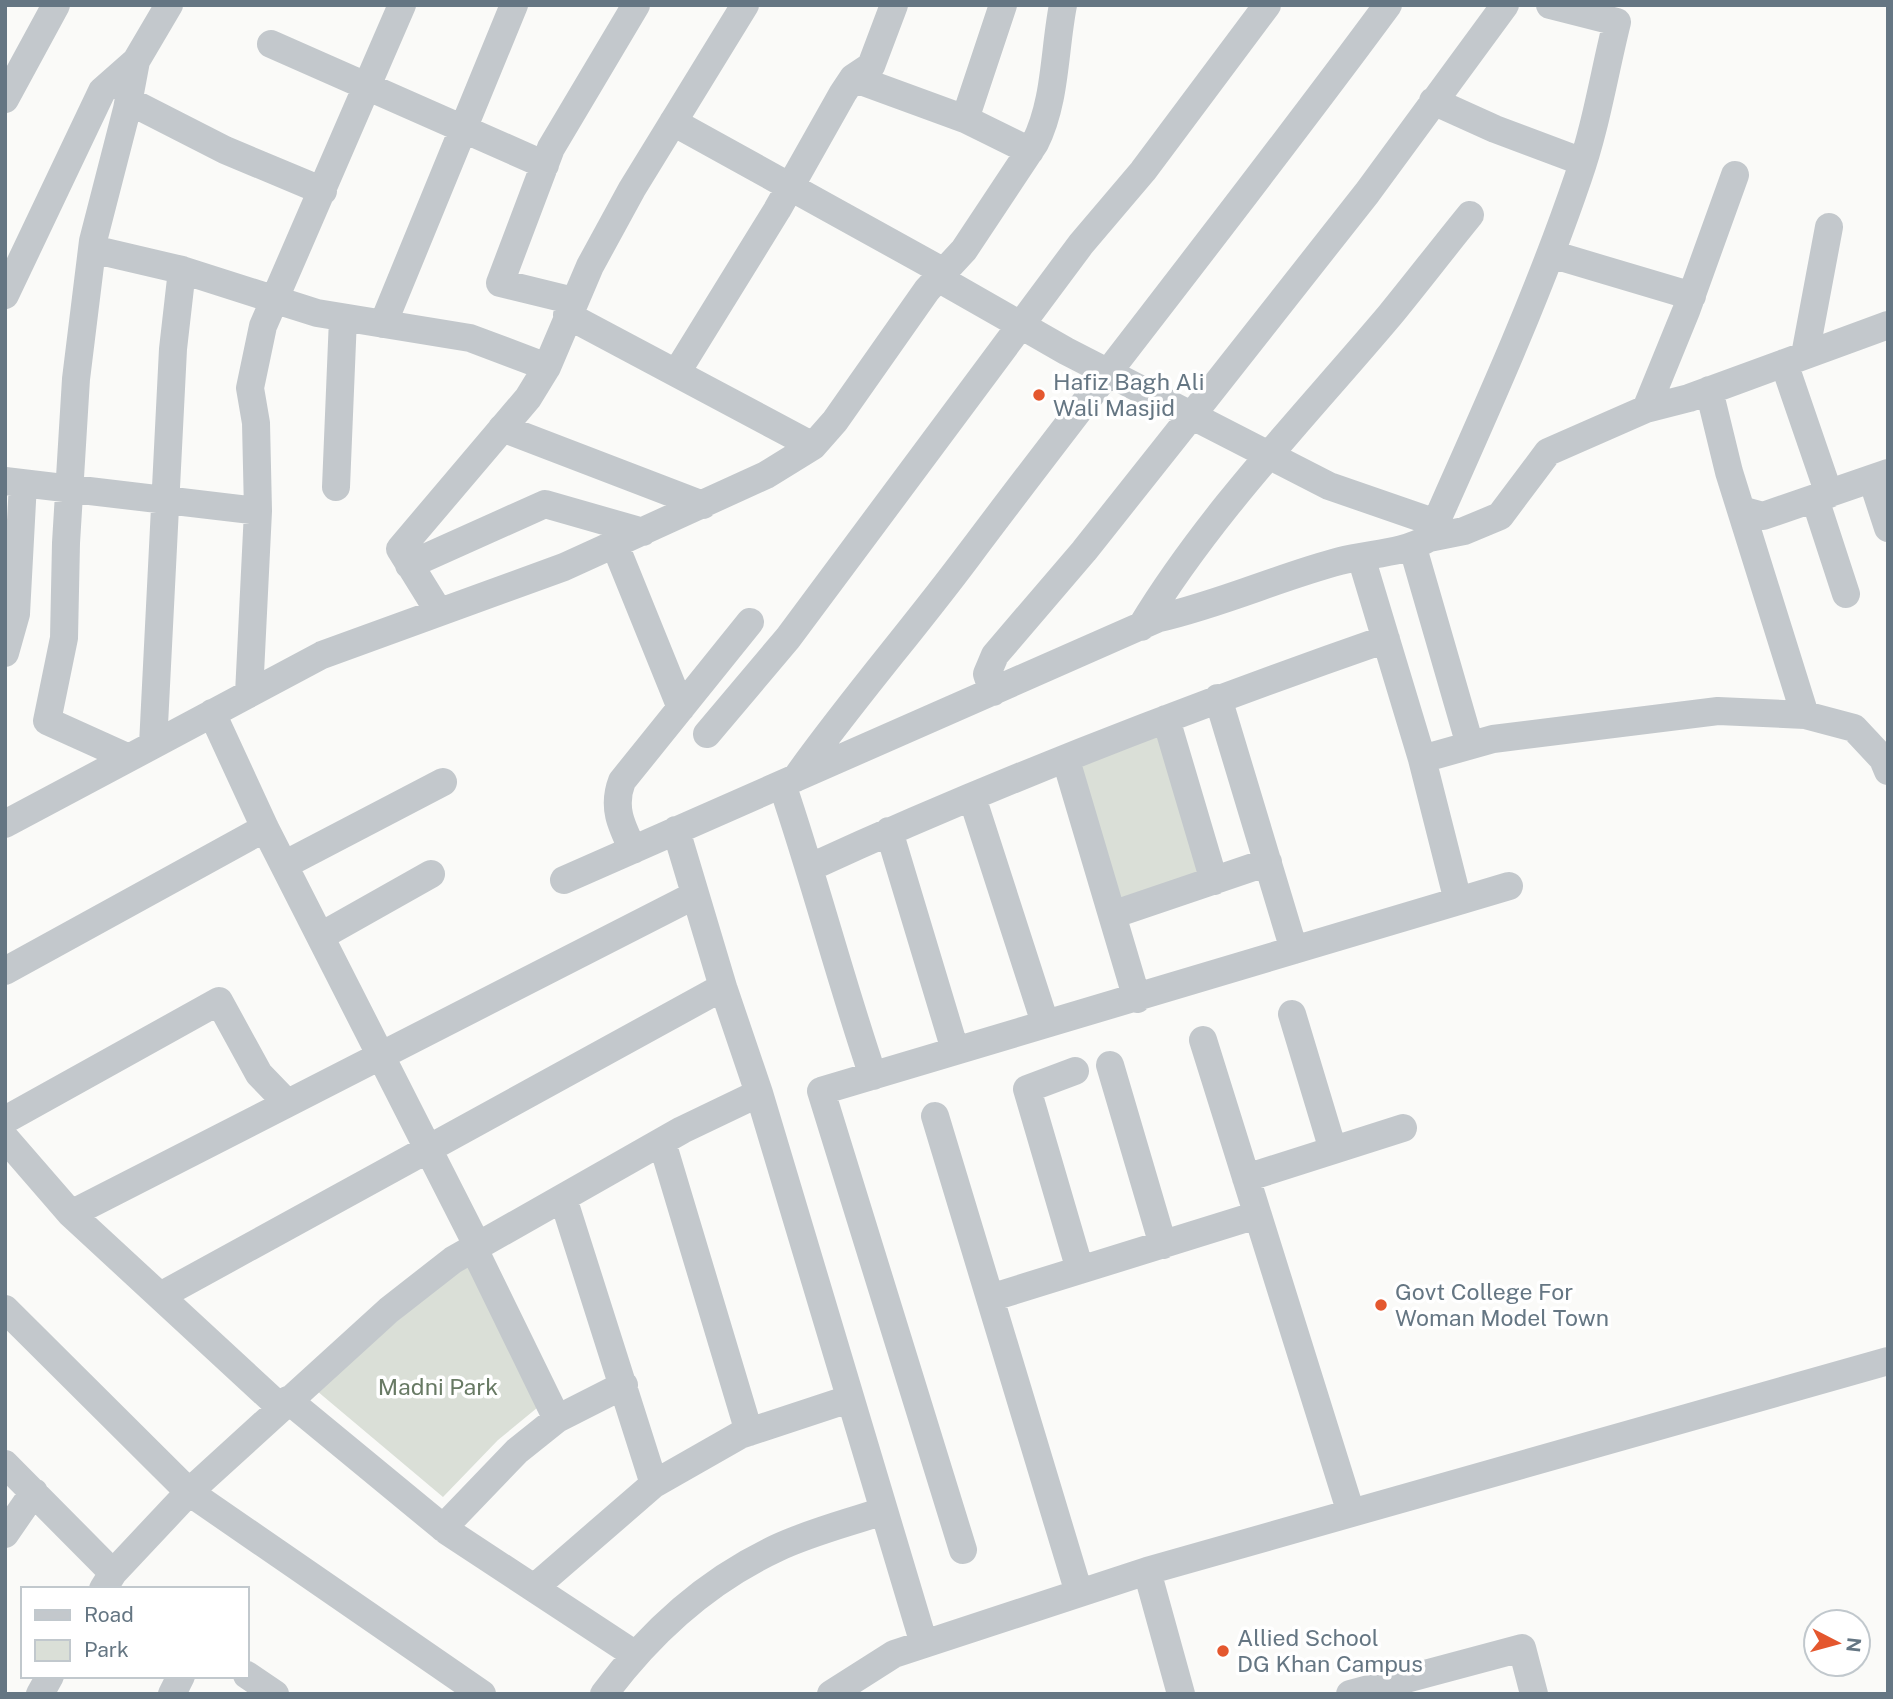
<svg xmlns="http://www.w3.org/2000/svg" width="1893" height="1699" viewBox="0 0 1893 1699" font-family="'Public Sans',sans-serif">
<rect width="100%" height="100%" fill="#fafaf8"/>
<path fill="#dadfd7" d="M1163,732L1205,876L1119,903L1074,766Z
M466,1261L543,1403L498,1440L443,1497L317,1391Z"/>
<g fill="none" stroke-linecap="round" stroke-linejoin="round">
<path stroke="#c3c8cc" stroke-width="28" d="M271,44L545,165
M853,78L965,119L1030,151
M5,99L56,5
M129,101L225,150L323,191
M1433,101L1495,129L1583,162
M965,119L1003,5
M673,122L944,272
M92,249L182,270L317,313L470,338L547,367
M1551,254L1692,296
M938,278L1066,351L1329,486L1436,523
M5,295L102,91L136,61L169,5
M574,301L500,283L551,148L636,5
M567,315L813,446
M383,324L514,5
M1805,355L1829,227
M1784,363L1829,494
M677,372L777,210L843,93L853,78L871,66L894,5
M1709,390L1729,472L1805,715
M1646,409L1686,311L1735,175
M502,428L703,505
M1872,479L1888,528
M5,481L258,511
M336,487L343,318
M1815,499L1846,594
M1741,510L1763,516L1888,473
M1429,538L1464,531L1500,516L1548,452L1646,409L1689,398L1888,325
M615,545L681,708
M1413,548L1470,745
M1361,557L1422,759L1458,901
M409,565L545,504L643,532
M439,612L400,549L528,398L547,367L590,266L632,189L745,5
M1141,627C1210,513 1304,417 1390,315C1417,282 1443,248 1470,215
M5,653L16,614L23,483
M993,692L987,674L995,655L1084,551L1211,391L1367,193L1505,5
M249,694L258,511L256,423L250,388L263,326L402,5
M1218,698L1294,950
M212,713L265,828L478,1247
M1166,719L1214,881
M707,734L788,638L1081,244L1143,171L1267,5
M153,745L173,349L182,270
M129,758L47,721L64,638L66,543L76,379L93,241L127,109L136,61
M1422,759L1493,739L1718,711L1805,715L1854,728L1883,759L1888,771
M1066,760L1137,999
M796,778C850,702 912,631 968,556C1106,372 1251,191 1388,5
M782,784C815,881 840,979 873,1076
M972,797L1045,1023
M5,824L322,655L564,567L766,475L813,446L835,421L927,290L964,250L1035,143C1056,101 1054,51 1063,5
M676,830L723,987L759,1093L924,1644
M889,831L955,1050
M633,850C621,825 612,807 622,781L750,622
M284,865L443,782
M811,867C998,781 1191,707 1386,639
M564,880L1159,618C1221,604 1279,577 1340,561C1371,553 1402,554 1429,538C1482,419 1536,301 1578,178C1596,127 1604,74 1617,22L1550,5
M1112,915L1268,862
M321,936L431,874
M5,971L265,828
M1292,1014L1333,1150
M1203,1040L1351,1513
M1110,1065L1163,1245
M1075,1071L1027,1089L1080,1270
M935,1116L1079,1593
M5,1120L219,1001L259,1074L287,1103
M5,1138L71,1214L280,1407
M662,1142L749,1432
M1246,1178L1403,1128
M563,1198L654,1484
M71,1214L695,895
M474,1249L557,1419
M162,1295L723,987
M990,1298L1257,1215
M5,1309L189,1492L482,1694
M288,1400L447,1531L634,1654
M5,1464L113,1573
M443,1528L517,1451L557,1419L624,1385
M5,1534L34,1492
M963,1550L821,1091C1050,1024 1279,955 1509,886
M1147,1571L1181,1694
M534,1588L654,1484L740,1435L849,1399
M103,1589L113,1573L189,1492L389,1310L453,1260L682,1130L759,1093
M247,1675L275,1694
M40,1694L50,1676
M172,1694L181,1676
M604,1694C651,1631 706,1581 777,1548C811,1532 848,1523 883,1511
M831,1694L894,1654L1147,1571L1888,1361
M1350,1694L1522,1648L1534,1694"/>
</g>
<g fill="#e4572e" stroke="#fff" stroke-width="2.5">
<circle cx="1039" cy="395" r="7"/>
<circle cx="1381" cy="1305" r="7"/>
<circle cx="1223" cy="1651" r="7"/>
</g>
<g text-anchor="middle" stroke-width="7" stroke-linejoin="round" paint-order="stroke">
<g font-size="23" fill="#657683" stroke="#fff" text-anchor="start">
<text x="1053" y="390">Hafiz Bagh Ali<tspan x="1053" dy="26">Wali Masjid</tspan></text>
<text x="1395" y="1300">Govt College For<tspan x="1395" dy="26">Woman Model Town</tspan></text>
<text x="1237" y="1646">Allied School<tspan x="1237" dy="26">DG Khan Campus</tspan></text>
</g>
<g font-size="23" fill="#687a64" stroke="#fff">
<text x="438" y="1395">Madni Park</text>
</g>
</g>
<rect width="1893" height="1699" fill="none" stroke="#657683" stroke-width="14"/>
<rect x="21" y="1587" width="228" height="91" fill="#ffffff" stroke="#c1c8cd" stroke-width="2"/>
<rect x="35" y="1610" width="35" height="10" fill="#c3c8cc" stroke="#c1c8cd" stroke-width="2"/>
<text x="84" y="1622" font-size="21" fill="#657683">Road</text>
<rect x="35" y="1640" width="35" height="21" fill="#dadfd7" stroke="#c1c8cd" stroke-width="2"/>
<text x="84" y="1657" font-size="21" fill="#657683">Park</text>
<g transform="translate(1837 1643) rotate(96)"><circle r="33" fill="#ffffff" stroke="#c1c8cd" stroke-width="2"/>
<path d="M0-5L12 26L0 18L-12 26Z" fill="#e4572e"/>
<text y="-10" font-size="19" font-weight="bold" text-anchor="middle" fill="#657683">N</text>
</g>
</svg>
